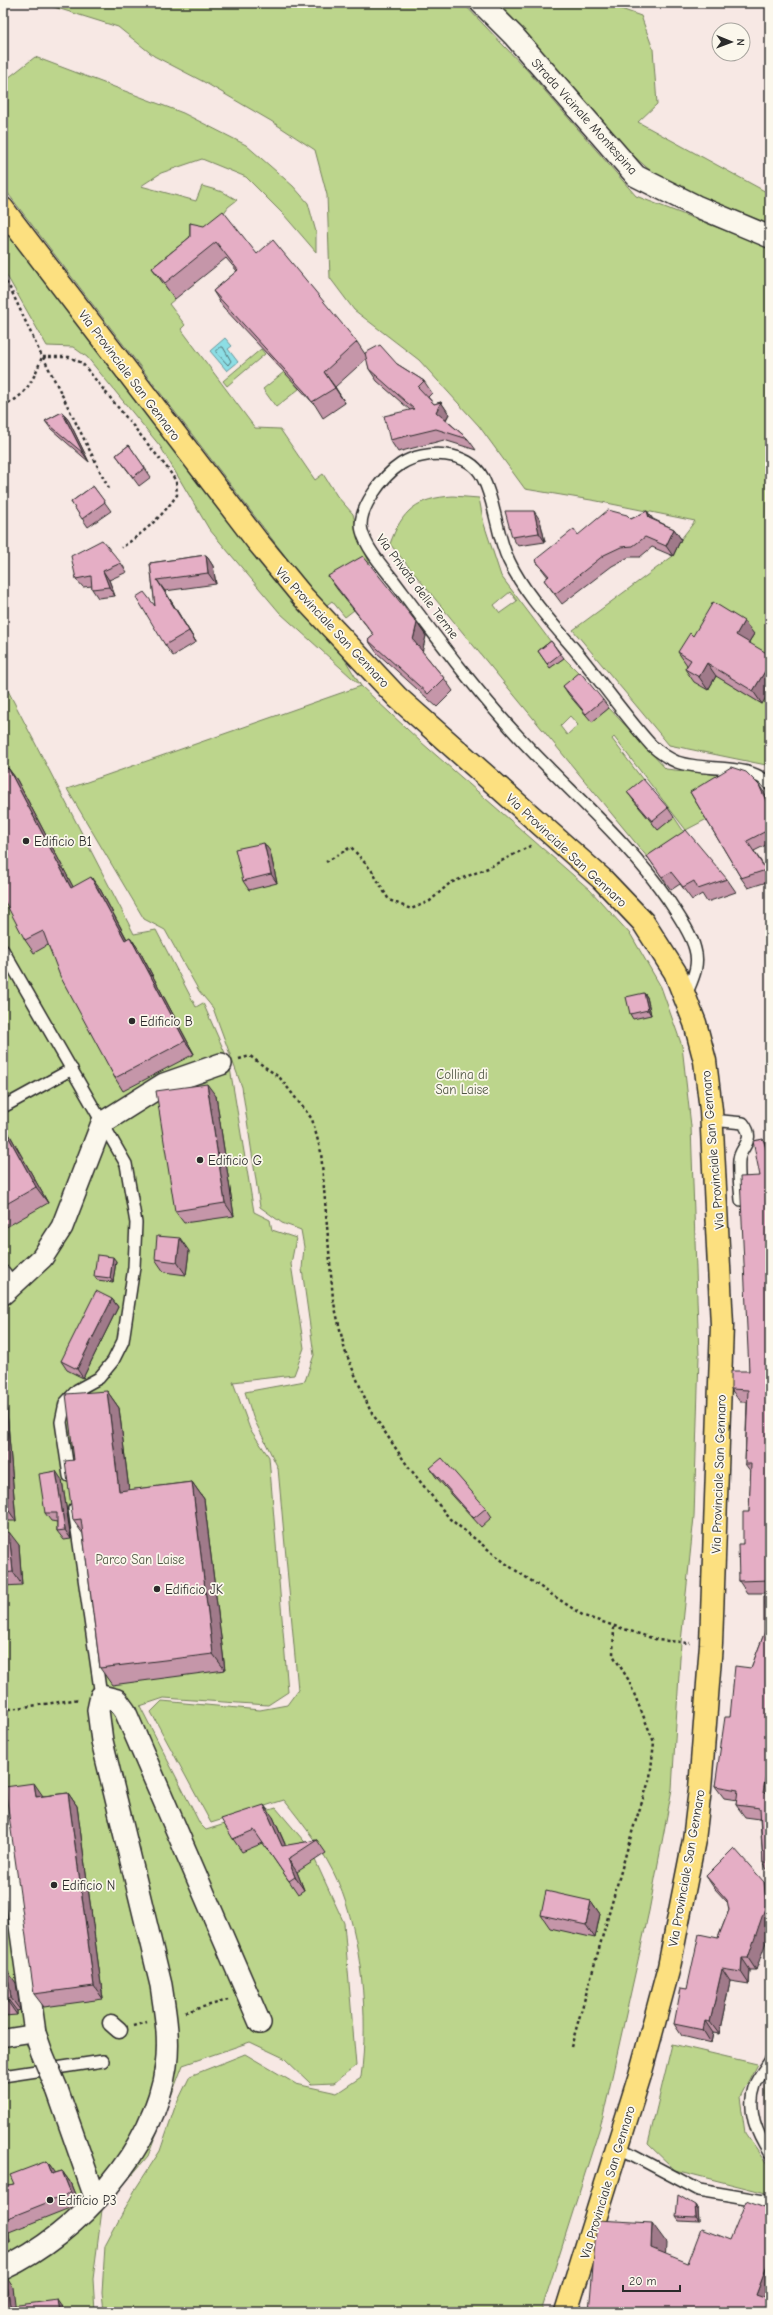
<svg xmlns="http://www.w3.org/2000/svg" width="773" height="2315" viewBox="0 0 773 2315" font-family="'Comic Neue',sans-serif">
<rect width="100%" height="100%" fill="#f7e8e4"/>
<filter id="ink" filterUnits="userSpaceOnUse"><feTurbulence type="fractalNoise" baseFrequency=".025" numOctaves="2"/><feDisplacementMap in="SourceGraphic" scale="8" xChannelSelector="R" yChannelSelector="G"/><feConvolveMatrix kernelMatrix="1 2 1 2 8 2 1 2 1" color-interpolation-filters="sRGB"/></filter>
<g filter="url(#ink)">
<path fill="#bcd58c" stroke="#74805c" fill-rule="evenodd" d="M41,3H463L526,69L636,196L770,248V662L745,648L753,633L722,615L708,690L716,676L762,704L770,691V768L766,765L669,745L573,630L673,556L681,539L695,521L597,501L525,489L479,426L419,360L354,310L330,278L327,195L315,150L271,121L204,82L154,56L118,27Z
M497,3H604L641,16L653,49L657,104L638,122L770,194V228L663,182L608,133Z
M35,57L183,113L246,145L293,186L308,203L316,232V252L284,215L246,177L202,159L161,173L141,186L196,201L202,186L223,192L237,200L228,207L217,223L163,283L175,299L169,304L185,325L181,329L255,428L280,429L315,480L323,474L337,496L353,514L359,537L372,569L354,610L345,617L332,601L324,607L3,187V82Z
M3,227L330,635L361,686L421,742L590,890L631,935L661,987L682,1046L691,1126L699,1356L694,1517L681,1642L672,1789L649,1911L603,2117L541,2312H104L102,2292L105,2246L136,2188L160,2151L175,2107L190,2076L245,2054L296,2084L337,2093L361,2077C369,2018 362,1937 338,1882C325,1852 304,1825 284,1800L211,1823L151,1712L162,1701L260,1710L287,1705L298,1690L278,1468L253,1417L245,1392L305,1381L314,1355L302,1269L304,1247L301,1230L282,1223L260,1207L242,1087L213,1008L199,991L165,930L144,919L67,789L361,686L280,613L209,529L160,446L87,357L73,347L47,346L3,269Z
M261,349L265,354L227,386L223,381Z
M289,368L299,379L294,383L299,389L276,407L263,389Z
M453,496L479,498L484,524L501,576L554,646L550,668L564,658L586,680L592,722L609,708L666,769L738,777L707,819L686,830L614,737L612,739L649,788L634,801L658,830L674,817L684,832L648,858L390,544C402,510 417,498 453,496ZM510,592L517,601L500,613L494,605ZM570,716L578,725L567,735L560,726Z
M3,681L134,934L156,930L196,1007L203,1003L229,1062L254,1212L270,1220L272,1230L296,1238L291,1264L304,1348L294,1375L233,1382L250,1429L269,1457L288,1692L268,1705L164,1698L140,1706L200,1824L206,1830L276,1808L309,1847L344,1923L356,2066L334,2083L311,2084L284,2058L250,2042L183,2065L148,2156L102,2210L93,2279L95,2312H3Z
M672,2044L757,2064L740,2097L745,2133L770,2169V2194L675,2170L648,2144Z
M770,2079V2127L766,2122V2084Z"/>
<path fill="#8cdee5" stroke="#65969b" d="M225,338L232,346L228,349L238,362L227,371L210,351Z"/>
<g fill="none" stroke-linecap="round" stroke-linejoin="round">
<path stroke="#527375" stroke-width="1" d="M221,347H223L231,361L228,365L216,352Z"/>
<defs>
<path id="service" d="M3,950L126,1164L136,1223L134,1267L123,1341L113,1361L99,1378L77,1390L65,1403L61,1422L69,1476
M686,995C692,980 700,966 695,949C691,933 678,915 669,901C626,838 567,790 516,734C472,686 433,633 394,581C383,567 366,548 362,531C356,510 384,475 401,464C425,449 469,450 483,478C496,504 496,535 509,561C525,595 556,627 580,656C604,686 626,717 651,745C659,752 667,758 677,762C704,772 751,762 770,785
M3,1107L72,1069
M712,1120L743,1123C757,1141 740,1146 739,1160C738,1173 740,1187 741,1200
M74,1509L101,1696
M770,2061C765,2069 758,2077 755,2085C746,2110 757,2134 770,2154
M3,2076L103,2061
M618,2147L699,2190L770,2202"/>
<path id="pedestrian" d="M3,1274L11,1288
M111,2023L119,2030
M3,2038L35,2033"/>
<path id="minor" d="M481,3L514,36L636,176L696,206L770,237
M3,1294L42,1258L62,1227L102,1123L164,1084L221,1064
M3,1804L35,2033L42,2053
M57,2089L96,2200
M3,2269C78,2234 154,2151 166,2066C170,2039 165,2012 161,1985L102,1741L98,1710L101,1696L117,1700L125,1711L260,2023"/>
<path id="primary" d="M3,209L257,541L303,597L397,697L602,879L643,922L675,972L695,1023L705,1061L711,1110L722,1325L711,1644L700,1789L694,1840L669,1967L640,2075L566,2312"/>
</defs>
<use href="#service" stroke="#2b2b2b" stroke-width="14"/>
<use href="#pedestrian" stroke="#2b2b2b" stroke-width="19"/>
<use href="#minor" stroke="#2b2b2b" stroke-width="24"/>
<use href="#primary" stroke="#2b2b2b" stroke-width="25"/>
<path stroke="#2b2b2b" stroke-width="2.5" stroke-dasharray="3 3" stroke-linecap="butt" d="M3,277L11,290L42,357H69L82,363L168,469L176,481L177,495C159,520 145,531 121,548
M43,357L109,489
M3,405C26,398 34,378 42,357
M326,862L351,847L372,871L389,900L411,909L430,901L450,883L488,868L532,845
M239,1059L250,1056L280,1078L312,1119L321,1152L333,1299L345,1351L370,1410L407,1465L450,1519L509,1566L584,1616L658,1640L690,1643
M3,1710L80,1699
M185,2012L228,2000
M134,2026L147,2022
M571,2047L633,1829L650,1778L654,1742L628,1679L613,1655L614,1627"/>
<use href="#service" stroke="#fbf7ec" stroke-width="11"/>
<use href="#pedestrian" stroke="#fbf7ec" stroke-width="16"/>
<use href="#minor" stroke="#fbf7ec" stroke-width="21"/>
<use href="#primary" stroke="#fce080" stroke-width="22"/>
<defs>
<path id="minor-bridge" d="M42,2053L57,2089"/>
</defs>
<use href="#minor-bridge" stroke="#2b2b2b" stroke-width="24" stroke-linecap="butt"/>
<use href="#minor-bridge" stroke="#fbf7ec" stroke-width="21"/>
</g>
<path fill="#c596a9" stroke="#2b2b2b" d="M190,223L257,254L357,342L365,354L397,364L424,381L432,393L428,397L434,404L441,402L449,414L446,420L468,439L476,450L444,440L398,452L390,440L410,410L377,381L369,369L367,358L335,387L345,403L323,418L315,405L223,307L213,291L237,271L226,258L175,299L163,283L152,268L190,237Z
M62,412L69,421L89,462L51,429L45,421Z
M129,445L151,477L139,486L116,455Z
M93,486L111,511L88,527L71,502Z
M647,511L653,519L674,529L681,539L673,556L652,547L640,557H629L612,566L562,604L544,580L548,577L535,560L631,519Z
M540,520L545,542L518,546L512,537Z
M206,555L213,566L216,584L165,591L196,642L173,656L165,645L155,606L150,563Z
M121,563L127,572L109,580L115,596L98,598L92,589V586L83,587L76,579Z
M328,576L417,623L426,636L422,651L444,678L453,691L437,707L377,653L368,640L374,635L337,589Z
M754,634L749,642L762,704L716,676L708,690L694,682L685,669L687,665L678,652L693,636Z
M551,641L564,658L550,668L538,651Z
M563,686L603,700L609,708L592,722L569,695Z
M8,768L17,780L73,887L100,889L127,939L130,937L139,950L194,1054L123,1091L115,1078L48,945L34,953L25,940Z
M627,792L668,808L674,817L658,830L634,801Z
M690,792L766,795L770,804V843L754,851L770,875V881L748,888L741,878Z
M270,851L277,883L249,890L243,881Z
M647,856L727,879L736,892L707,902L702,894L692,900L680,884L671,890Z
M644,993L647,997L651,1015L633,1019L630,1014Z
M216,1096L234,1216L184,1223L175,1211Z
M3,1123L48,1203L3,1229Z
M763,1139L770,1148V1593H747L739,1581L743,1544L749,1512L751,1472L745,1464L747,1402H740L731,1389L749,1371L760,1176Z
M189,1251L186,1275L164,1272L155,1259Z
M116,1261L113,1282L97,1280L94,1276Z
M112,1299L118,1307L83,1378L67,1370L61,1361Z
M107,1391L119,1408L129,1490L192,1482L204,1499L225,1670L112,1685L100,1668L83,1534L73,1520L74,1460Z
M3,1394L6,1399L16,1521H3Z
M430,1468L486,1508L492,1517L481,1527L436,1477Z
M62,1480L71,1539L64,1540L57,1531V1522L51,1521L45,1513Z
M3,1533L19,1545L22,1585L3,1586Z
M770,1596V1874L763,1863L760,1819L745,1817L736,1805L737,1800L724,1798L715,1786L730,1717L751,1668L764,1634Z
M68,1793L77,1806L103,1999L44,2007L34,1994L43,1796Z
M273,1817L286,1846L317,1840L326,1853L297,1872L304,1890L298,1894L263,1843L242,1852L233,1839Z
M734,1848L756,1970H750L749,1984L730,1981L719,2034L713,2033L711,2043L682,2036L674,2024L687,1989L718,1938L729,1910L728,1903L714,1888L706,1876Z
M591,1901L600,1914L595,1938L550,1928L541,1915Z
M3,1971L16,1983L20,2010L17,2011V2015L4,2016L5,2028H3Z
M47,2161L55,2173L62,2171L70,2182L78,2202L72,2207L9,2232L10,2243L3,2244V2186L14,2184Z
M695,2205L698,2210L699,2222L679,2221L676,2217Z"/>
<path fill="#a07a8a" stroke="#2b2b2b" d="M324,372L335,387L345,403L335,388Z
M441,402L449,414L444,423L436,412Z
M62,412L69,421L89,462L83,453Z
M534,511L540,520L545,542L539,533Z
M647,511L654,522L649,518Z
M674,529L681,539L673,556L666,546Z
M206,555L213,566L216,584L208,573Z
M103,571L109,580L115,596L109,587Z
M157,580L165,591L196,642L189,631Z
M744,621L754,634L745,648L736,635Z
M417,623L426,636L422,653L413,640Z
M707,663L716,676L708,690L699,677Z
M770,663V691L762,704L753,691Z
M8,768L17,780L80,900L71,888Z
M759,785L766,795L770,804V812Z
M264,843L270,851L277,883L271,874Z
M91,877L100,889L134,953L125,940Z
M130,937L139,950L194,1054L185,1041Z
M644,993L647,997L651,1015L648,1010Z
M207,1084L216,1096L234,1216L225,1203Z
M3,1123L48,1203L36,1187L3,1127Z
M763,1139L770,1148V1161Z
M180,1238L189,1251L186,1275L177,1262Z
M113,1257L116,1261L113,1282L110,1278Z
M112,1299L118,1307L83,1378L77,1369Z
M107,1391L119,1408L131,1507L119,1491Z
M3,1394L6,1399L16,1521L7,1508L3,1454Z
M56,1471L62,1480L71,1539L65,1530Z
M192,1482L204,1499L225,1670L213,1654Z
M9,1532L19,1545L22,1585L13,1572Z
M770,1748V1803L763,1793Z
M34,1783L43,1796L36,1797Z
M68,1793L77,1806L103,1999L94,1986Z
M264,1805L273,1817L291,1858L282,1846Z
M288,1859L297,1872L304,1890L295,1877Z
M764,1882L770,1890V1931L756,1970L748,1958Z
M591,1901L600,1914L595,1938L586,1925Z
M742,1958L750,1970L749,1984L741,1972Z
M722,1969L730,1981L719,2034L710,2022Z
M7,1970L16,1983L20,2010L11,1998Z
M7,1998L17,2011V2015L8,2002Z
M3,2016H4L5,2028L3,2025Z
M705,2021L713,2033L711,2043L703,2030Z
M47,2161L55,2172L60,2186L52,2174Z
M62,2171L70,2182L78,2202L70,2191Z
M695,2205L698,2210L699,2222L696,2218Z
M652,2223L666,2242L665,2268L651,2248Z
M3,2224L9,2232L10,2243L3,2232Z
M770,2258V2312L756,2295Z
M6,2277L13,2287L16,2312L10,2306Z
M58,2300L65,2310V2312H60Z"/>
<path fill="#e5aec5" stroke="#2b2b2b" d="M223,211L257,254L273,240L357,342L324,372L335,388L312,402L305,392L213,291L238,270L216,242L165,283L152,268L190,237V223L204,226Z
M380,345L397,364L424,381L418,387L434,404L441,402L436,412L468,439L436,429L390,440L384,416L414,409L369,369L365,353Z
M62,412L83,453L45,421Z
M129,445L145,468L133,477L116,455Z
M93,486L105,502L82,519L71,502Z
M608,510L627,515L631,519L647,511L649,518L674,529L666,546L645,537L633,546L621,547L604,555L555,594L544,580L549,576L535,560L574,529L578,535Z
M505,511H534L539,533L512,537Z
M102,540L121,563L103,571L109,587L92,589L91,576L76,579L71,556Z
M206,555L208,573L157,580L189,631L165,645L136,597L144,592L155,606L150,563Z
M363,556L417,623L413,640L444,678L428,694L368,640L374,635L328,576Z
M713,602L744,621L736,635L770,655V663L753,691L707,663L699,677L685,669L691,660L678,652L690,633L693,636Z
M551,641L560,654L547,664L538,651Z
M580,672L603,700L586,714L563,686Z
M731,767L746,772L759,785L767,803L770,812V829L747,841L766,870L741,878L690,792Z
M8,768L71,888L91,877L125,940L130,937L185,1041L115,1078L60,976L43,931L25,940L3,898V770Z
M643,779L668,808L652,821L627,792Z
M686,830L727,879L698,889L694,881L683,887L671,872L662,877L647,856Z
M264,843L271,874L243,881L235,849Z
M644,993L648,1010L630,1014L626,997Z
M207,1084L225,1203L175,1211L156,1091Z
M3,1127L36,1187L3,1206Z
M763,1139L770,1161V1580L739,1581L738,1544H743V1512H749L751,1464H745L748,1390L731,1389V1371H749L740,1177L760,1176L753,1141Z
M157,1236L180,1238L177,1262L155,1259Z
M97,1255L113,1257L110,1278L94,1276Z
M96,1291L112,1299L77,1369L61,1361Z
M107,1391L119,1491L192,1482L213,1654L100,1668L81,1519L73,1520L65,1461L74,1460L66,1394Z
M3,1454L7,1508H3Z
M442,1458L486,1508L474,1518L430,1468Z
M56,1471L65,1530L57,1531V1513H45L39,1474Z
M9,1532L13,1572L3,1573V1533Z
M764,1596H770V1748L763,1793L770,1794V1863H763L760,1808L736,1805L738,1790L715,1786L725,1717H730L735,1666L751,1668L764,1634Z
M34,1783L36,1797L68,1793L94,1986L34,1994L5,1787Z
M264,1805L282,1846L317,1840L288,1859L295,1877L289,1881L254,1830L233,1839L221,1819Z
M734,1848L764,1882L766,1905L748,1958H742L741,1972L722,1969L710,2022L705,2021L703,2030L674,2024L681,1988L687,1989L699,1934L718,1938L729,1910L727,1900L706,1876Z
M546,1891L591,1901L586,1925L541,1915Z
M7,1970L11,1998H7L8,2002H3V1971Z
M47,2161L52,2174L62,2171L70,2191L64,2196L3,2220V2186L14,2184L10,2175Z
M678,2195L695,2205L696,2218L676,2217Z
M746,2201L770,2210V2258L756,2295L770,2300V2312H589L597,2220L652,2223L651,2248L688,2263L701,2229L730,2240Z
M3,2277H6L10,2306L58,2300L60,2312H3Z"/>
</g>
<g fill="#2b2b2b" stroke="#fbf7ec" stroke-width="1.5">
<circle cx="26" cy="841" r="4"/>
<circle cx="132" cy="1021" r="4"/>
<circle cx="200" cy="1160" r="4"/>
<circle cx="157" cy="1589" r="4"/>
<circle cx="54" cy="1885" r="4"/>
<circle cx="50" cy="2200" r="4"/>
</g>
<g text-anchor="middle" stroke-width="3.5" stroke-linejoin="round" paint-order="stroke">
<g font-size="13" fill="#2b2b2b" stroke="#fbf7ec">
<text transform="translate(585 116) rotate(48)" y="5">Strada Vicinale Montespina</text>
<text transform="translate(130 375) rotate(53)" y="5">Via Provinciale San Gennaro</text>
<text transform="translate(418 586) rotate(53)" y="5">Via Privata delle Terme</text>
<text transform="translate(333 627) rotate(47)" y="5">Via Provinciale San Gennaro</text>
<text transform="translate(567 850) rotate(43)" y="5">Via Provinciale San Gennaro</text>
<text transform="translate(712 1150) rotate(-95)" y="5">Via Provinciale San Gennaro</text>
<text transform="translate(718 1474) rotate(-88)" y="5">Via Provinciale San Gennaro</text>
<text transform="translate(686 1868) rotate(-80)" y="5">Via Provinciale San Gennaro</text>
<text transform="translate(607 2182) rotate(-73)" y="5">Via Provinciale San Gennaro</text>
</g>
<g font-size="13" fill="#2b2b2b" stroke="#fbf7ec" text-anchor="start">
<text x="34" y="846">Edificio B1</text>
<text x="140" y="1026">Edificio B</text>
<text x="208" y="1165">Edificio G</text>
<text x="165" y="1594">Edificio JK</text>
<text x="62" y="1890">Edificio N</text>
<text x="58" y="2205">Edificio P3</text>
</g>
<g font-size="13" fill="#4f5643" stroke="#fbf7ec">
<text x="462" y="1079">Collina di<tspan x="462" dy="15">San Laise</tspan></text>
<text x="140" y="1564">Parco San Laise</text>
</g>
</g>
<rect width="773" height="2315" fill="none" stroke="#fbf7ec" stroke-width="16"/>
<rect x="8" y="8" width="757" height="2299" fill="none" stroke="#2b2b2b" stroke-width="1.5" filter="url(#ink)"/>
<g transform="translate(731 42) rotate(91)"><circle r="19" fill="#fbf7ec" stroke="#a8a59f"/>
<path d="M0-3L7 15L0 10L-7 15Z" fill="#2b2b2b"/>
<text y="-6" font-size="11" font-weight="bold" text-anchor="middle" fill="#2b2b2b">N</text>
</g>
<path d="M623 2285v6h57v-6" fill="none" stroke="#2b2b2b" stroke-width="2"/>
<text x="629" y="2285" font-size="12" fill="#2b2b2b" stroke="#fbf7ec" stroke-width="3" paint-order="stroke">20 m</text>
</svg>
